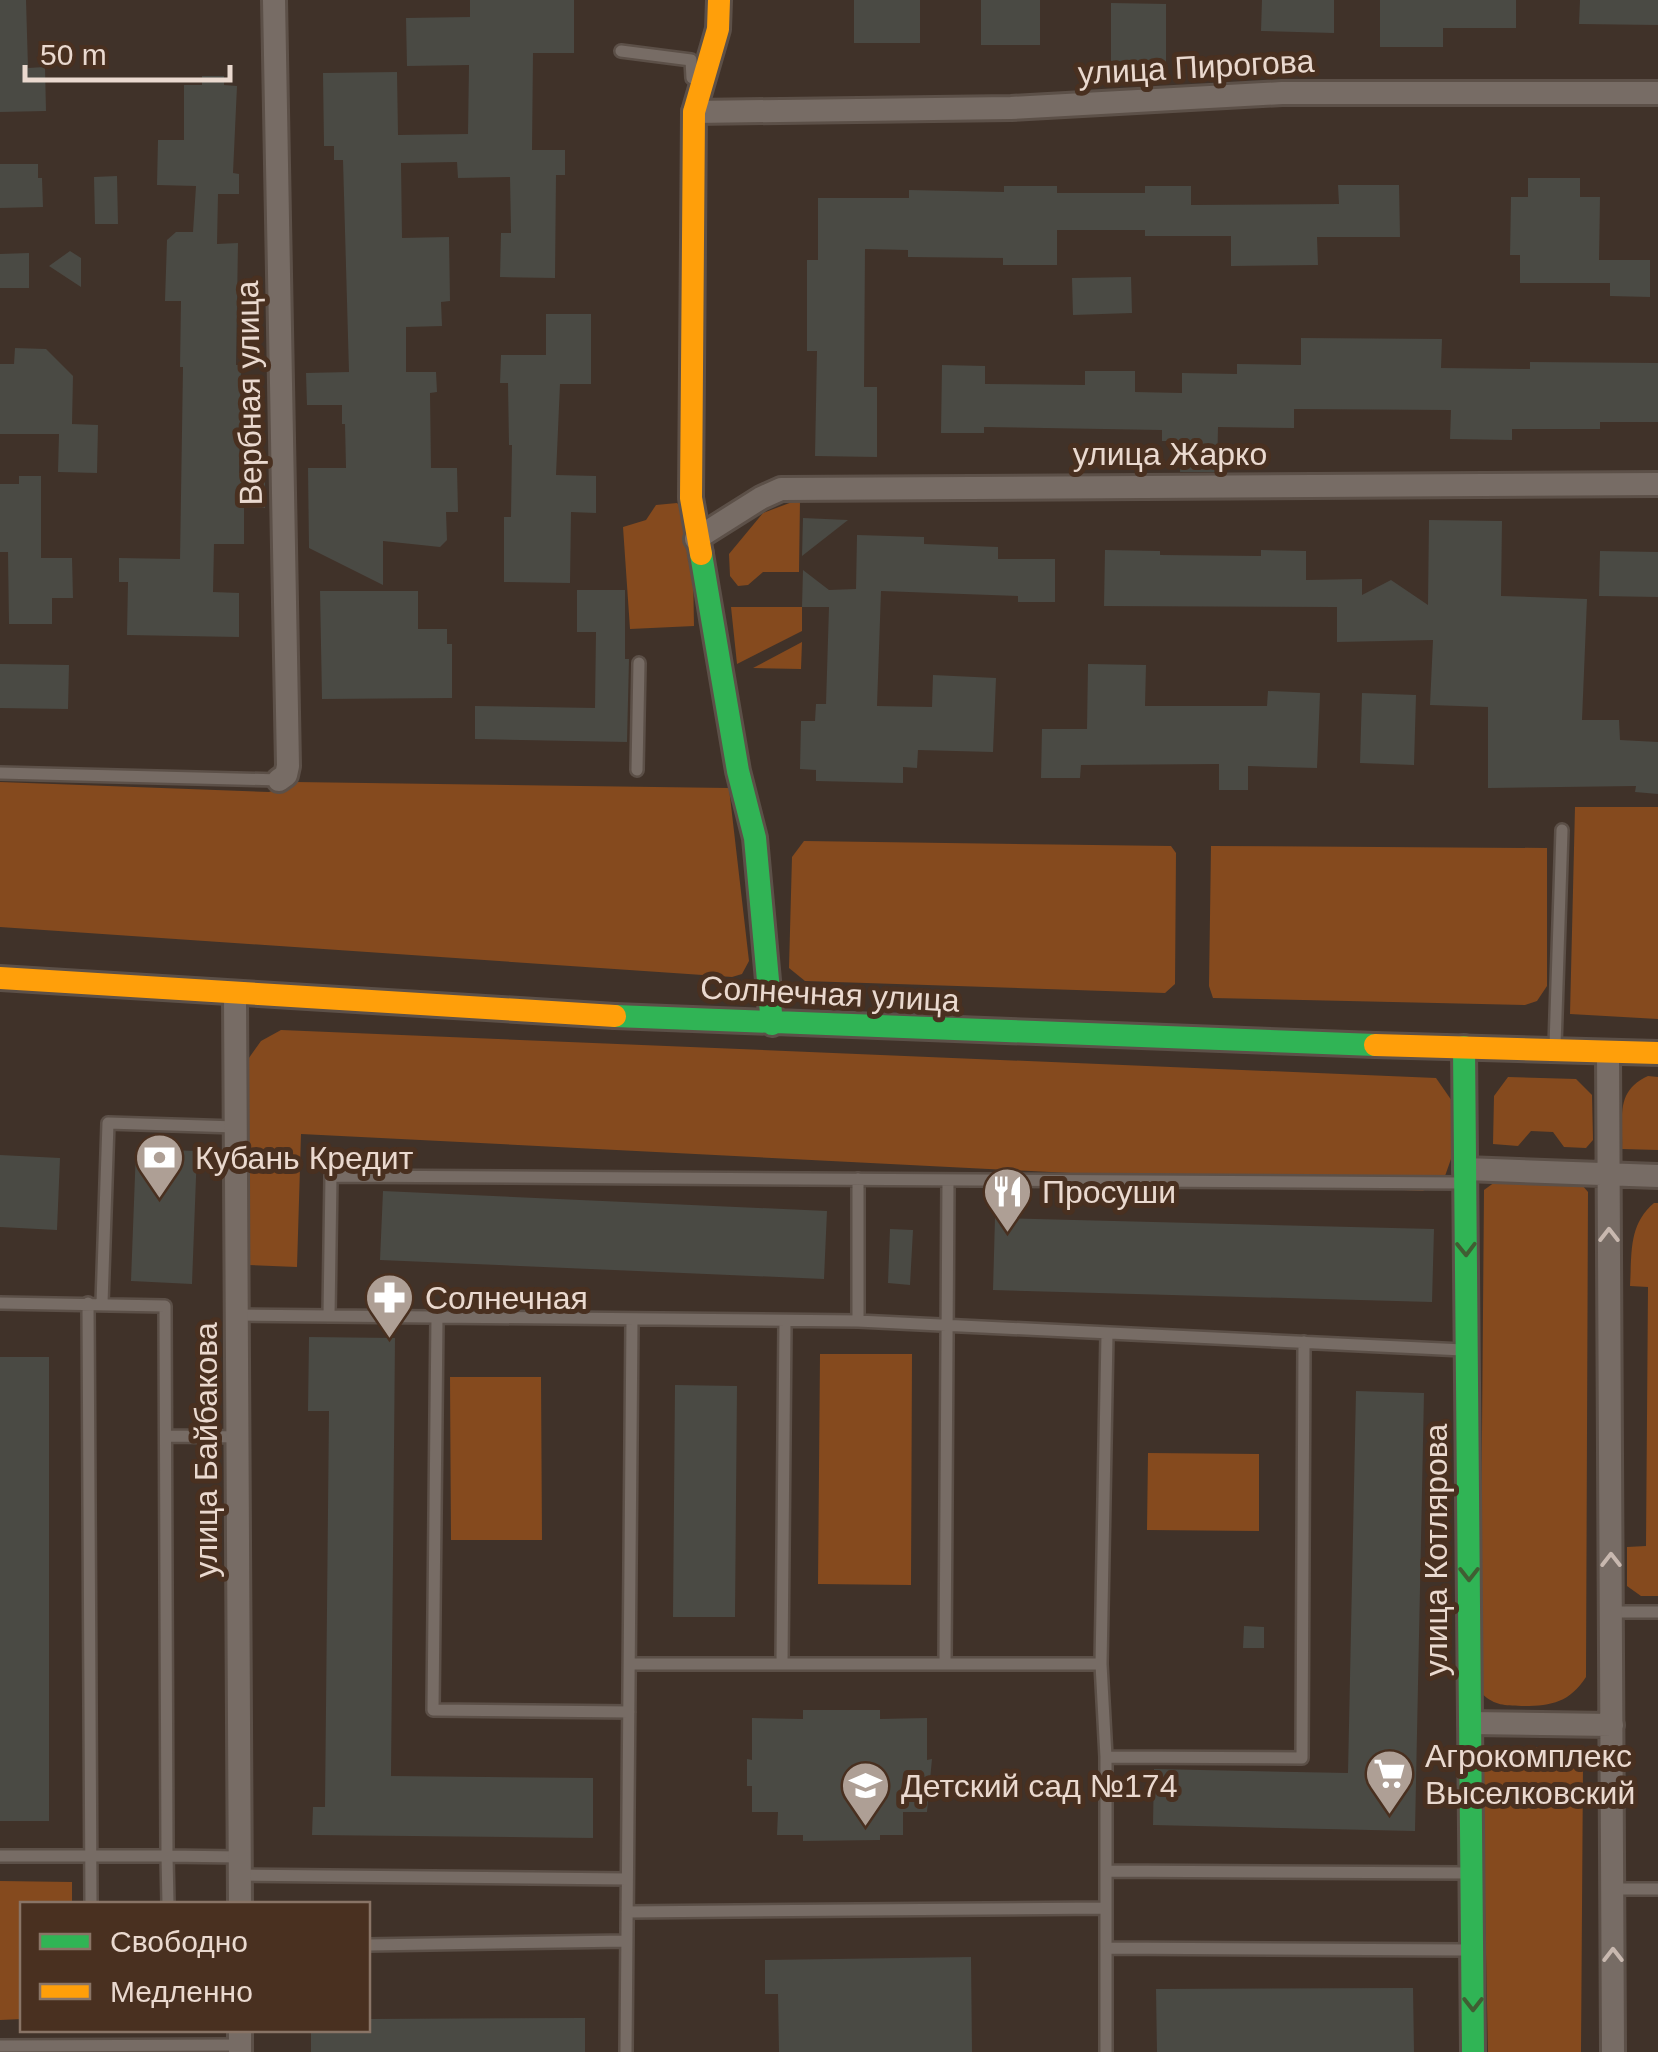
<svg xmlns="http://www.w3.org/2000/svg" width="1658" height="2052" viewBox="0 0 1658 2052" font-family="Helvetica,sans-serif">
<rect width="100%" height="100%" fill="#403229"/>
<path fill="#854a1e" d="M800,499L799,572H763L748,585L738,586L730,576L729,554L763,513Z
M677,503L692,518L694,626L630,629L623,527L646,520L656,505Z
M731,607H802V631L737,664Z
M802,642L801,669L753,668Z
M0,782L269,792L295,782L729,788L749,961L742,974L732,977L0,927Z
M1575,807H1658V1019L1570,1014Z
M804,841L1171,846L1176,853L1175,984L1165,993L805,981L789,968L792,857Z
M1211,846L1547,848V986L1537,1001L1525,1005L1213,998L1209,986Z
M281,1030L1436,1078L1452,1101L1451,1159L1445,1176L1423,1191L301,1134L297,1267L248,1265L246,1062L261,1041Z
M1648,1076L1658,1077V1150L1622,1149C1623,1117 1615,1091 1648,1076Z
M1508,1077L1576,1079L1592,1095L1593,1140L1586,1148L1564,1147L1553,1132L1531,1131L1518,1146L1493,1144L1494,1096Z
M1495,1182L1582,1185L1588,1192L1586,1677C1569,1703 1551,1706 1521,1706C1504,1705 1496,1706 1482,1694L1480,1675L1484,1190Z
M1654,1203H1658V1596H1641L1627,1586V1547L1646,1546L1648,1287L1630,1286C1632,1254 1628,1225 1654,1203Z
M820,1354H912L911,1585L818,1584Z
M450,1377H541L542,1540H451Z
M1148,1453L1259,1454V1531L1147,1530Z
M1562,1747L1583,1764L1581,2052H1488L1482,1758L1497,1748Z
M0,1881L72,1882V1904H22V2019L0,2020Z"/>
<path fill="#4a4a44" d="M0,0H26L28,68L45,67L46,111L0,112Z
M470,0H574V53H533L532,150H565V175H556L555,278L500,277L501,233H511L510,177L458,178L457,162L401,163L402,238L449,237L450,301L441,302L442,326L406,327V372H436L437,392L430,393L431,468H457L458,512H446L447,540L440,547L383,541V585L309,548L308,468H346L345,424H342V405H307L306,373L349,372L343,160H334V146H324L323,73L397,72L398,135L468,134L469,65L407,66L406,18L470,17Z
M854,0H920V43H854Z
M981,0H1040V45H981Z
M1262,0H1334V33L1261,31Z
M1380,0H1516V28H1443V47H1380Z
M1580,0H1658V25L1579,24Z
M1111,3L1166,4V62L1111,61Z
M202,76H224V85L237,86L233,173L239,174V194H218L217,244L238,243L236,365H241L239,473L265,474V508H244V544H214L213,592L239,593V637L127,635L128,582H119V558L180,559L183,367H180L181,301H165L167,240L176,232H193L196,186L157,185L158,140H184V85H202Z
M0,164H38V178H42L43,207L0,208Z
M117,176L118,224H95L94,177Z
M1528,178H1580V197H1600L1599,260H1650V297L1610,296V283H1520V255H1510L1511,197H1528Z
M1338,185H1399L1400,237H1317L1318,265L1231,266V236H1145V230H1057V265H1003V258L908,257V250L865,249L864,387H877V457L815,456L817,351H807V260H818V198H909V190L1004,192V186H1057V193H1145V186H1191V205L1339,204Z
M70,251L81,258V287L49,266Z
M29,253V288H0V254Z
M1131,277L1132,313L1073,315L1072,278Z
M546,314H591V384H560L556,475L596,476V513L571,512L570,583L504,582V517H511L512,445H509L508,383H500L501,355H546Z
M1301,338L1442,339L1441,368L1530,369V362L1658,363V422H1600V429H1512V440L1450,439L1451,410L1294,409V428L1218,427L1217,472H1180L1181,441H1162V430L984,427V433H941L942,365L985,366V384L1085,385V371H1135V392L1182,393V373L1237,374V364L1301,365Z
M15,348L46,349L73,376L72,424L98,425L97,473L58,472L59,434H0V364H14Z
M19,476H41V558H72L73,598H52V624H9L8,552H0V484H19Z
M803,518L848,520L802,556Z
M1429,520L1502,521L1501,596L1587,599L1582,720H1619L1620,740L1658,742V794L1635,792L1636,786L1488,788V707L1430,705L1433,640L1337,642V607L1104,606L1105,550L1160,551V555L1261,556V550L1306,551V580L1362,579V595L1391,580L1428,605Z
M857,535L924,537V544L998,547V559H1055V602H1018V596L881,591L877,706L932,707L933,675L996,678L993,752L918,750L917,768L903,767V783L816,781V770L800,769L801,721H815L816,704H826L829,607H802L803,570L829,590L856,589Z
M1600,551L1658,552V597L1599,596Z
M577,590H625V659H629L627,742L475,739V706L595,708L596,632H577Z
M320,591H418V629H447V644H452V698L322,699Z
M0,664L69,665L68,709L0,708Z
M1088,664L1146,665L1145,706H1267L1268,691L1320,693L1317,768L1248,766V790H1219V764L1081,765L1080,778H1041L1042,729H1087Z
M1362,693L1416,695L1414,765L1360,763Z
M136,1149L197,1151L192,1284L131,1281Z
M0,1155L60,1158L57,1230L0,1227Z
M383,1191L827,1211L824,1279L380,1260Z
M995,1218L1434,1229L1432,1302L993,1290Z
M890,1229L913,1230L910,1285L888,1283Z
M309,1337L395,1338L391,1776L593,1778V1838L312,1835L313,1807H325L329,1411H308Z
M0,1357H49V1821H0Z
M675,1385L737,1386L735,1617H673Z
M1356,1391L1424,1393L1415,1831L1153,1825L1154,1769L1348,1773Z
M1244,1626L1264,1627V1648H1243Z
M803,1710H880V1719L927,1718V1760L932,1759L927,1812H903V1835H880V1840L803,1841V1835H777L778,1812H752V1786H747V1759L752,1760V1718L803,1719Z
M971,1957L972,2052H779L778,1994H765V1960Z
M1413,1988L1414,2052H1157L1156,1989Z
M585,2018V2052H311V2030H368V2019Z"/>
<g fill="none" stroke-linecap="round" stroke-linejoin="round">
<defs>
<path id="lane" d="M621,51L691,60L692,78
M637,770L639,663
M0,773L279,780
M1555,1046L1562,830
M0,1303L165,1306L167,1856H0
M88,1303L91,1904
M102,1303L108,1123L236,1127
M238,1315L858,1321L1463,1350
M329,1316L331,1176L1461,1183
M437,1317L433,1710L629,1712
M858,1321V1179
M168,1436L240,1437
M1611,1612H1658
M630,1664H1101
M782,1664L785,1321
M945,1664L948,1180
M1106,1757L1302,1758L1304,1342
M1106,1871L1467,1873
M240,1875L627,1879
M1612,1889H1658
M168,1904L167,1856L240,1857
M627,1912L1106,1908
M368,1945L626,1941
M1106,1948L1468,1950
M0,2046L240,2045
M626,2052L632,1319
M1106,2052V1757L1101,1664L1107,1334"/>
<path id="street" d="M274,0L288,766L286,775L279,780
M694,112L1011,108L1282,93H1658
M696,539L761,498L781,489L1658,484
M235,995L240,1904
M1608,1052L1613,2052
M1465,1169L1658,1176
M1470,1723L1612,1725
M240,2052V2030"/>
<path id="fast" d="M701,554L738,771L755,838L772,1024
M615,1016L1375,1045
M1464,1047L1473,2052"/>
<path id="slow" d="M701,554L691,498L694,112L718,29L719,0
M0,978L615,1016
M1375,1045L1658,1053"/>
</defs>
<use href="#lane" stroke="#5c5048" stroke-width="16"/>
<use href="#street" stroke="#5c5048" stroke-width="28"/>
<use href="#fast" stroke="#5c5048" stroke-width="28"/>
<use href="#slow" stroke="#5c5048" stroke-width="28"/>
<use href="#lane" stroke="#776c65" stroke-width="11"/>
<use href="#street" stroke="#776c65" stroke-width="22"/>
<use href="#fast" stroke="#30b455" stroke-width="22"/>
<use href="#slow" stroke="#ff9f0a" stroke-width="22"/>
</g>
<defs><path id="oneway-chevron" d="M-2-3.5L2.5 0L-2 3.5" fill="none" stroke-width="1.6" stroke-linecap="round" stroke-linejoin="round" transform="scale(2.5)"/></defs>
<g stroke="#c8b8af">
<use href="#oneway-chevron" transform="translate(1609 1235) rotate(-90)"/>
<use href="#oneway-chevron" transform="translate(1611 1560) rotate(-90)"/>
<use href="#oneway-chevron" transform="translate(1613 1955) rotate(-90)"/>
</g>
<g stroke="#405e33">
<use href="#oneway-chevron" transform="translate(1466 1249) rotate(89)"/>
<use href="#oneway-chevron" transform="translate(1469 1574) rotate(90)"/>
<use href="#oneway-chevron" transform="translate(1473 2004) rotate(90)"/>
</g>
<defs>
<symbol id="bank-pin" viewBox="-11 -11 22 30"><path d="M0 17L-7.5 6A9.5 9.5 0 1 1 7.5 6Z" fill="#ae9f95" stroke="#493020"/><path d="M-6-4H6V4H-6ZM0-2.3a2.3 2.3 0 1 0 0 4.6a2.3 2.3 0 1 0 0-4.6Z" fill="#fff"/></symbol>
<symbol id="restaurant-pin" viewBox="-11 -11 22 30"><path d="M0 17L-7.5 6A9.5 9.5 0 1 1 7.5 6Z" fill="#ae9f95" stroke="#493020"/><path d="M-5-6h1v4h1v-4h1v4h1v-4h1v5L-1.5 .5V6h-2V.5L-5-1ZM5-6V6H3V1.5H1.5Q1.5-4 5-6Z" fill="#fff"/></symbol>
<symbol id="pharmacy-pin" viewBox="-11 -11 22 30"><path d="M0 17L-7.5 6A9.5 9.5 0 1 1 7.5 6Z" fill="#ae9f95" stroke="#493020"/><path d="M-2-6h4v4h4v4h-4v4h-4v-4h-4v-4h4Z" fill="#fff"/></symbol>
<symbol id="supermarket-pin" viewBox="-11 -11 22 30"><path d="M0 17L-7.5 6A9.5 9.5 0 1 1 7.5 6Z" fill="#ae9f95" stroke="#493020"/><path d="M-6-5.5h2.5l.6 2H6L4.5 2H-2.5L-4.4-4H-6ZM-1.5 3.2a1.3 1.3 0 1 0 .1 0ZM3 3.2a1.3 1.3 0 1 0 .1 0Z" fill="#fff"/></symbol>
<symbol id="school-pin" viewBox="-11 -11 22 30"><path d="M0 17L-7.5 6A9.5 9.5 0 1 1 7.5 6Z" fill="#ae9f95" stroke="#493020"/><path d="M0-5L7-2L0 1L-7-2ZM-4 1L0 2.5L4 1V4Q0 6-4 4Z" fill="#fff"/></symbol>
</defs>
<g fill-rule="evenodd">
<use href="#bank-pin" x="132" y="1130" width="55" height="75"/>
<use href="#restaurant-pin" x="980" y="1164" width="55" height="75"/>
<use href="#pharmacy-pin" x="362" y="1270" width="55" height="75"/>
<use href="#supermarket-pin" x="1362" y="1746" width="55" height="75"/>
<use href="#school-pin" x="838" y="1758" width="55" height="75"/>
</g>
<g text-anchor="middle" stroke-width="10" stroke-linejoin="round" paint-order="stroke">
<g font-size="32" fill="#ead9cf" stroke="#493020">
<text transform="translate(1196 67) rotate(-3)" y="11">улица Пирогова</text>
<text transform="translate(249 393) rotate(-91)" y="11">Вербная улица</text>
<text x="1170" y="465">улица Жарко</text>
<text transform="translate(830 994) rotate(3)" y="11">Солнечная улица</text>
<text transform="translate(206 1450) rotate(-90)" y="11">улица Байбакова</text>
<text transform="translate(1436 1550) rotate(-90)" y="11">улица Котлярова</text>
</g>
<g font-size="32" fill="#ead9cf" stroke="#493020" text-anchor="start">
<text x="195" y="1169">Кубань Кредит</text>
<text x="1042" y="1203">Просуши</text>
<text x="425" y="1309">Солнечная</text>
<text x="1425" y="1767">Агрокомплекс<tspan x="1425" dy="37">Выселковский</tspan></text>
<text x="901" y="1797">Детский сад №174</text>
</g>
</g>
<rect x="20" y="1902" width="350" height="130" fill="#493020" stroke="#897466" stroke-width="2.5"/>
<rect x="40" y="1934" width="50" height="15" fill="#30b455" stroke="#897466" stroke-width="2.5"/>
<text x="110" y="1952" font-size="30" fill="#ead9cf">Свободно</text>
<rect x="40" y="1984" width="50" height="15" fill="#ff9f0a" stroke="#897466" stroke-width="2.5"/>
<text x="110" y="2002" font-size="30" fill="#ead9cf">Медленно</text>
<path d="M25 65v15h205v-15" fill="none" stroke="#ead9cf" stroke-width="5"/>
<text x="40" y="65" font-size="30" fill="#ead9cf" stroke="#493020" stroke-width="8" paint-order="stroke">50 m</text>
</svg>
